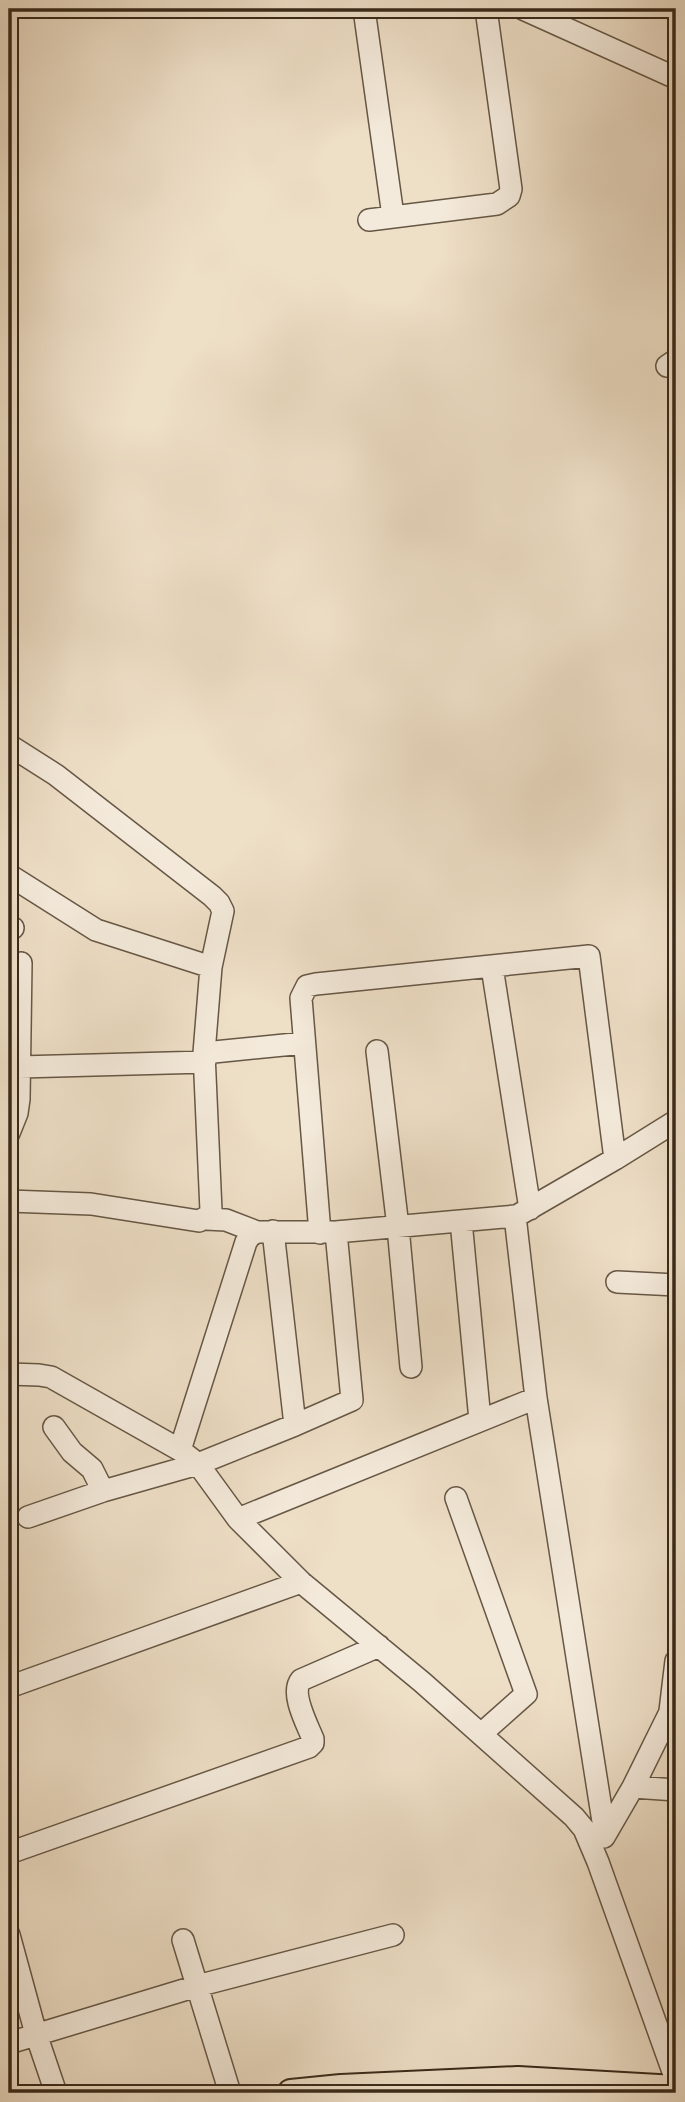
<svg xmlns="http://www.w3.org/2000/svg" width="685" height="2102" viewBox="0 0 685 2102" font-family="'IM FELL French Canon',serif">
<rect width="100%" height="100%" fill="#eedfc7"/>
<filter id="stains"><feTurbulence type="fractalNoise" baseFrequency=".00286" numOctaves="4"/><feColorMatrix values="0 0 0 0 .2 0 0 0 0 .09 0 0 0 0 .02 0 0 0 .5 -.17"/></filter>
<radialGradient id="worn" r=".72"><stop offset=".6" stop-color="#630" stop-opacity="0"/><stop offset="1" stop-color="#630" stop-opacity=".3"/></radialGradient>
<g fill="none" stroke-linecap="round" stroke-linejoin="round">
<defs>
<path id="minor" d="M364,9L393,216
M523,9L676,78
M369,220L497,204L509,196L511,189L486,9
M667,366L676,360
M9,745L56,775L212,896L219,903L223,911L211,967L204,1053L211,1211L210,1215L199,1221L91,1204L9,1201
M9,875L96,930L211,967
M9,928H13
M492,967L530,1209
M377,1051L398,1227L411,1367
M204,1053L304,1043
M20,1067L205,1062
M9,1133L17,1113L19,1099L21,963
M520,1214L615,1159L676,1121
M206,1219L226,1220L257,1232
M461,1221L480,1420
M273,1231L295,1425
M320,1233L301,998L307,986L316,984L589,956L615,1159
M617,1282L676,1285
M9,1374L39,1375L51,1377L180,1450
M536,1398L238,1519L301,1582L422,1682L574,1817L584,1829L598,1862L676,2080
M54,1427L72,1452L92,1469L103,1491
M198,1464L180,1450L246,1242L250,1236L257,1232H333
M456,1498L526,1694L481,1734
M28,1517L103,1491L198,1464
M238,1519L198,1464L295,1425L352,1400L336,1232L515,1216L536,1398L605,1834
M9,1687L301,1582
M670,1711L676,1661
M633,1787L676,1790
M604,1837L633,1787L676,1700
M9,1853L309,1747L313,1743V1739C307,1724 290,1693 301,1680L379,1646
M9,1935L36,2034L56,2093
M183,1940L230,2093
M9,2043L197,1986L393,1935"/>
<path id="major" d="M291,2093L341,2088L518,2080L676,2089"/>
</defs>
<use href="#minor" stroke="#665745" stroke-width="24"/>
<use href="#major" stroke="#392a1a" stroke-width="30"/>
<use href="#minor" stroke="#f4eadb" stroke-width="21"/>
<use href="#major" stroke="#eedfc7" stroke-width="26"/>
</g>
<rect width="685" height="2102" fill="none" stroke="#eedfc7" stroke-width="35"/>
<rect x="10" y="10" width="664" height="2081" fill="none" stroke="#392a1a" stroke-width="3.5"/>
<rect x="18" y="18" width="650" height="2067" fill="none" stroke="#392a1a" stroke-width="2"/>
<rect width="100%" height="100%" filter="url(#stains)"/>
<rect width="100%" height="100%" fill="url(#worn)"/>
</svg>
